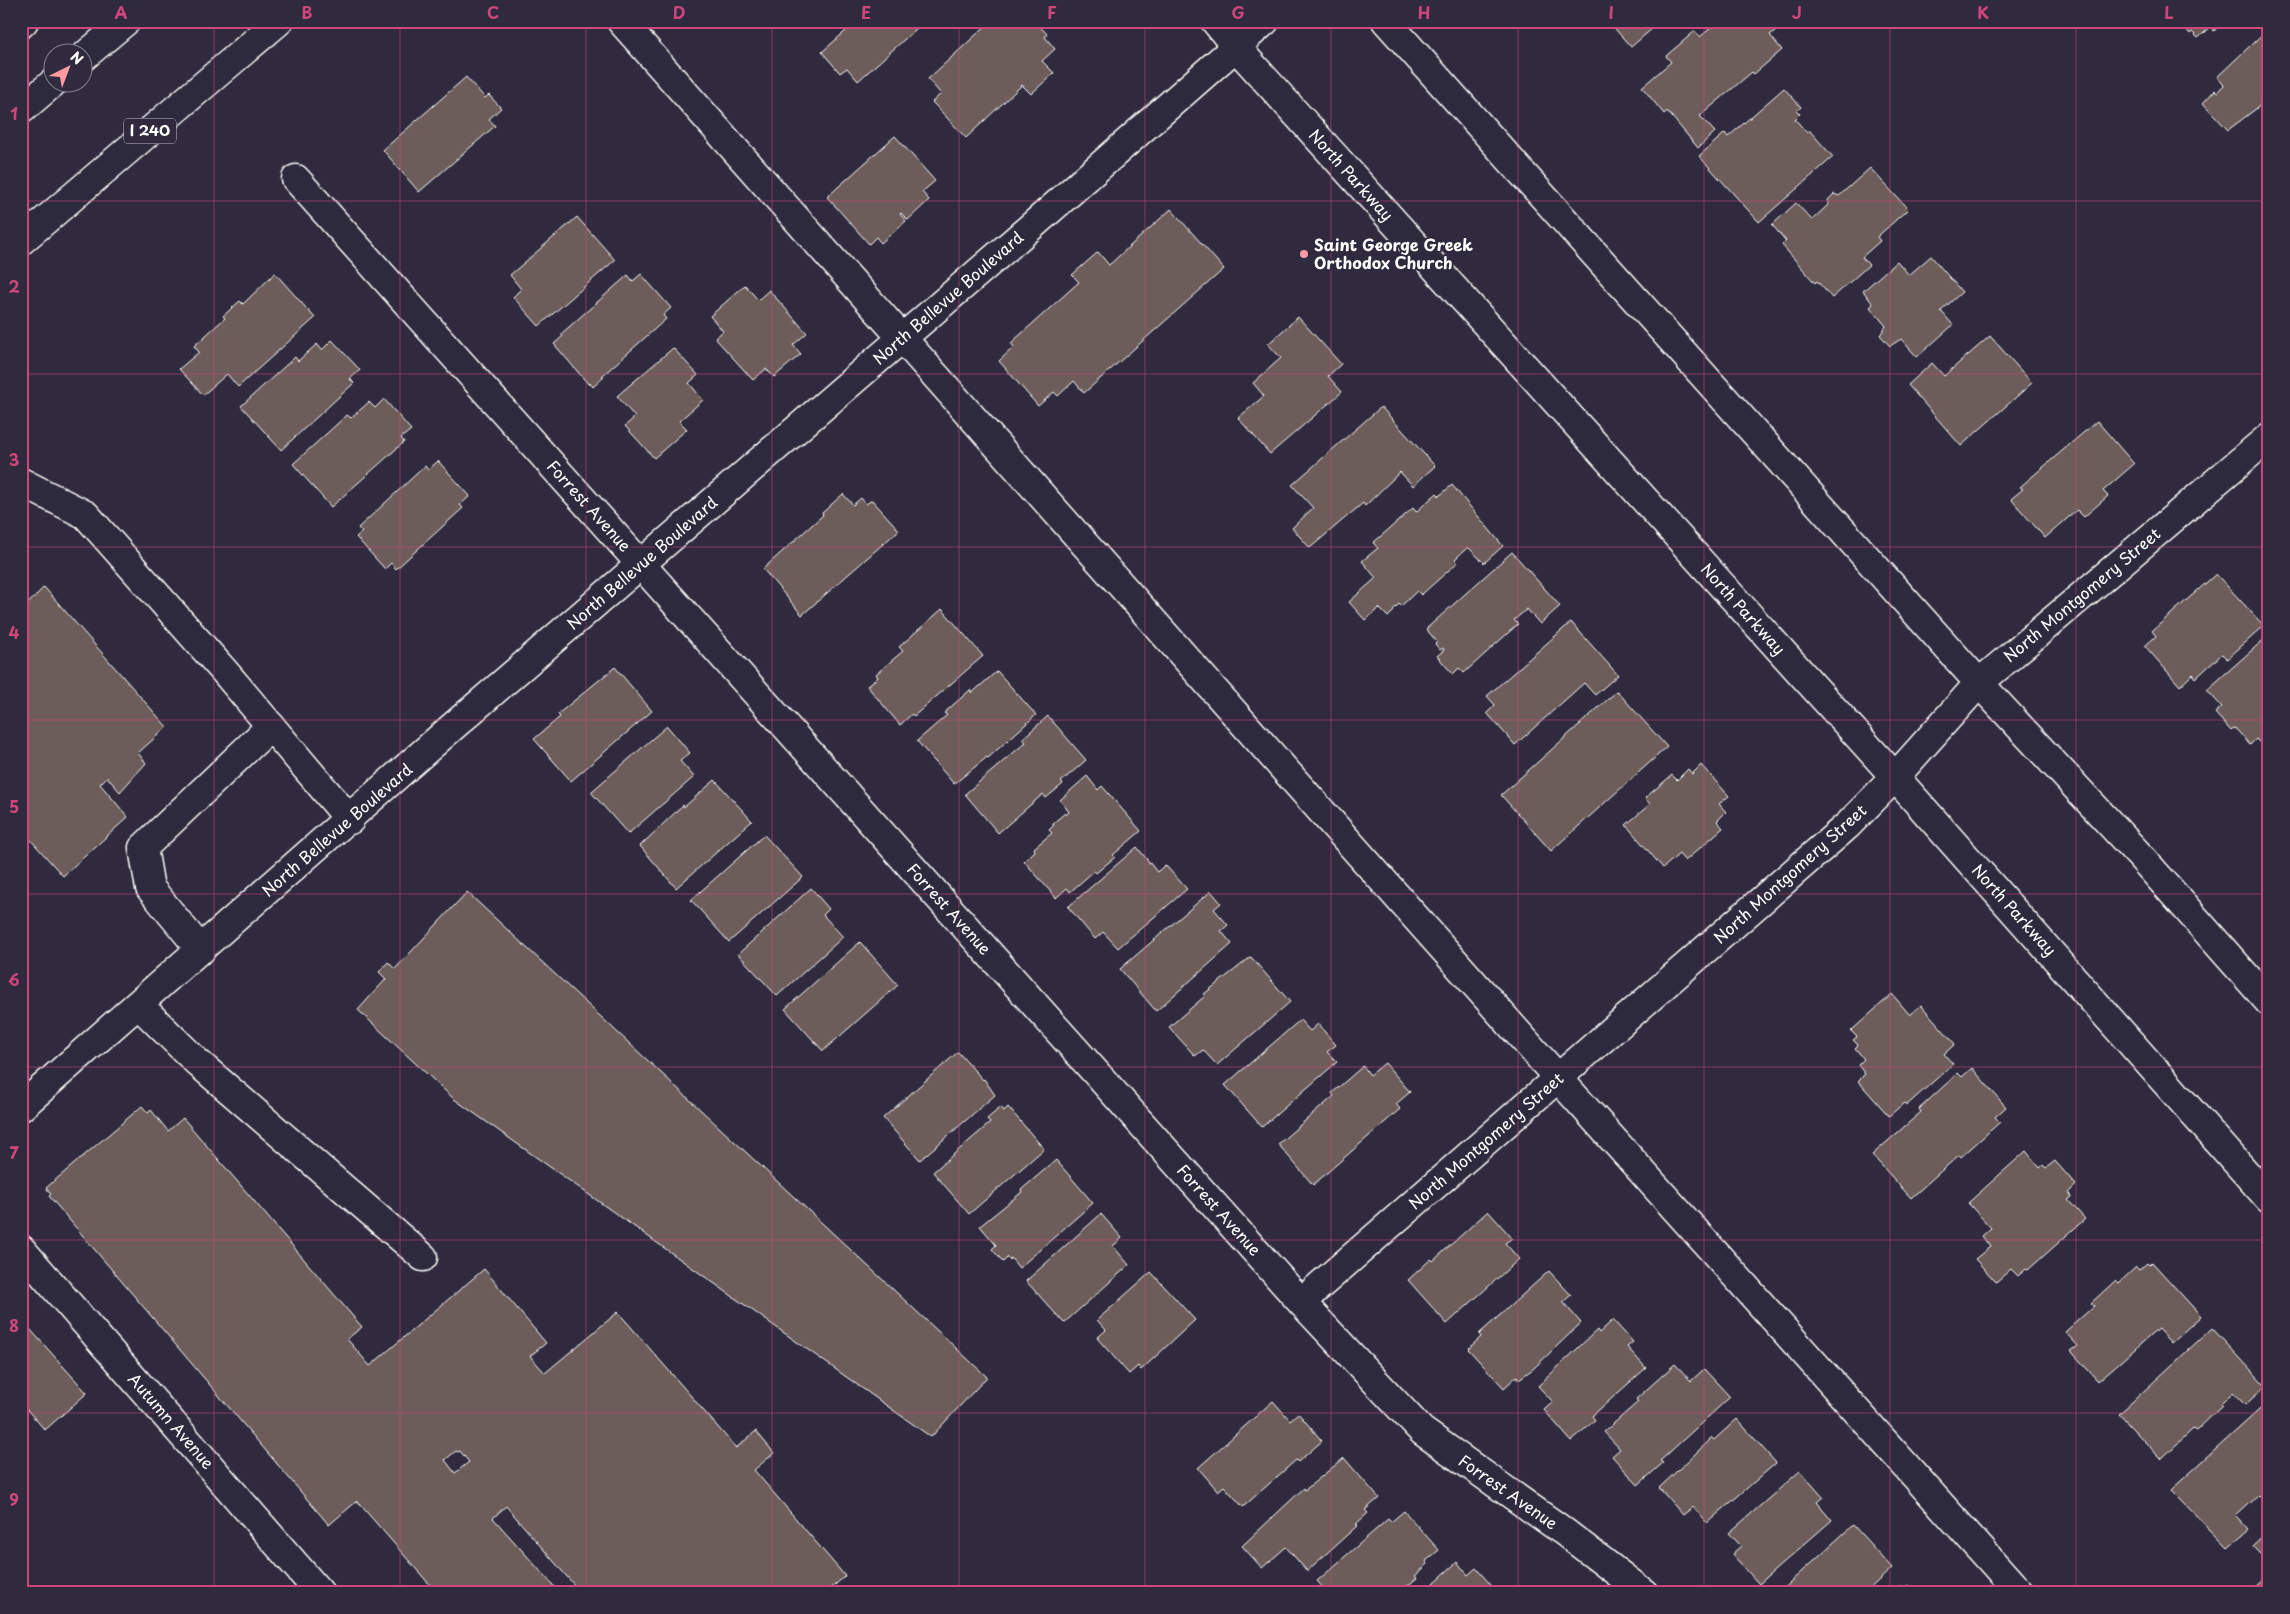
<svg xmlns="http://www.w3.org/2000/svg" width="2290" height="1614" viewBox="0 0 2290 1614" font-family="'Playpen Sans',sans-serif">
<rect width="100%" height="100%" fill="#2f2a3d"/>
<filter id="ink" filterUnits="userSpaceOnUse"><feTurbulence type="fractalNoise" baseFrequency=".02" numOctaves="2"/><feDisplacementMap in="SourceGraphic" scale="10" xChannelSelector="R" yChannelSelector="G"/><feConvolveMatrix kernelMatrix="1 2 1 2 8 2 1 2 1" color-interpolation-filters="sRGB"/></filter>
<g filter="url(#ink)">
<path fill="#6c5d5a" stroke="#fff" fill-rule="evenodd" d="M857,21H925L858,81L847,68L840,73L822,52Z
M991,21H1035L1047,34L1045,37L1055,49L1042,61L1054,73L1031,94L1022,85L966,138L932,102L941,94L928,79Z
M1573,21H1587L1579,28Z
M1608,21H1661L1631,47Z
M1719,21H1777L1781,26L1770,35L1782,50L1754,74L1752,72L1700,116L1715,132L1698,148L1667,111L1664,114L1642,87L1671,62L1666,56L1695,31L1700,37Z
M2179,21H2224L2214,31L2211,27L2198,38L2192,32L2190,34Z
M2269,28V99L2228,130L2203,103L2215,90L2217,92L2224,85L2217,77Z
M466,77L485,98L489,95L501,108L489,119L495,126L419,192L383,150Z
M1784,88L1801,107L1797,111L1800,114L1795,119L1807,133L1809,130L1833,157L1759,222L1699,156L1725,133L1728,137Z
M895,136L935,181L922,192L929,200L908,220L901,213L900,214L906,221L881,243L876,237L869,244L827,197Z
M1870,168L1908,209L1877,237L1880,241L1862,257L1869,265L1832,298L1817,281L1815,283L1782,245L1786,241L1772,225L1796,203L1812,220L1828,205V200L1834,194L1839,196Z
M1171,209L1224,269L1084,393L1074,381L1058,396L1054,392L1038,406L999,361L1014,347L1011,343L1079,282L1072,275L1098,252L1109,265Z
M577,217L615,260L539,326L513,297L521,289L510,275Z
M1931,256L1962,292L1941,311L1953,325L1917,357L1901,339L1890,346L1880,335L1886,326L1870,307L1873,304L1863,291L1897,261L1909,275Z
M275,273L315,318L238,387L227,374L203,395L179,369L199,352L194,346L225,318L223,316L240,301L243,304Z
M641,274L671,308L663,315L666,319L602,376L604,377L593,387L590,383L589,385L554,344L563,336L561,334L628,275L633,281Z
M745,285L758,300L769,290L807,333L793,345L801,354L774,377L766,369L753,380L715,338L723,331L710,316Z
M1298,317L1341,364L1328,376L1342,392L1270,454L1238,418L1264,396L1253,383L1281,358L1268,344Z
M1990,336L2032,383L1961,446L1908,385L1932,363L1944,376Z
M332,340L360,370L350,379L354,383L281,450L241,406L295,357L298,361L317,344L322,350Z
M673,348L698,375L689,383L703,400L679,421L687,429L654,458L625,426L635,417L617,396Z
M384,399L411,430L401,438L404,442L331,507L293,464L347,415L351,418L369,402L375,408Z
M1381,407L1435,466L1413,486L1400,472L1365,506L1363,503L1310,548L1292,528L1313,508L1292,485Z
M2097,421L2134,464L2103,491L2108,496L2084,517L2077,510L2045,538L2011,499L2023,489L2020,487Z
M438,461L470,496L460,505L463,508L396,569L391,563L385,569L356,537L362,532L358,528L425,466L428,470Z
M1452,485L1503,546L1484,563L1468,547L1455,559L1458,562L1421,595L1417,591L1401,606L1399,604L1393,610L1394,611L1388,617L1379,608L1365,620L1349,602L1376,578L1362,561L1378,548L1373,543L1413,508L1416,512L1437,493L1439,496Z
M843,494L853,505L861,498L866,504L872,500L899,530L802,615L763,569L823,515L822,513Z
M1512,552L1560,606L1540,624L1527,609L1514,620L1518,624L1464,673L1459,668L1453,674L1437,656L1444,650L1443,648L1440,650L1435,644L1437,642L1426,629Z
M2216,574L2264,626L2227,659L2222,654L2196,678L2193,674L2180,686L2145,646L2156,636L2152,631Z
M44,587L167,727L138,753L146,763L120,792L107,777L100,784L128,817L63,876L21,829V611Z
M942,609L983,656L914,716L912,714L900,725L867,686L878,677L876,674L903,651L899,647Z
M1571,622L1618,675L1595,695L1584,683L1515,745L1487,713L1495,705L1487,696Z
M2269,635V747L2266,749L2256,739L2250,745L2235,728L2231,731L2215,713L2222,707L2207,690Z
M615,667L652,711L571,781L534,739L560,717L558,714Z
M997,671L1036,715L988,758L987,757L954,784L917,741L947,715L944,713L970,690L972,693Z
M1617,691L1667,747L1551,851L1501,795Z
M1048,716L1086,760L1061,782L1063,784L1046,798L1043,794L998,833L965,794L1026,742L1022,739Z
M667,726L690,753L680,761L694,777L628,834L591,792Z
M1701,765L1729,796L1719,804L1726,812L1717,821L1723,828L1685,861L1679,854L1663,868L1626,825L1650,804L1645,798L1672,775L1677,780L1688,769L1692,774Z
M1087,776L1098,790L1102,786L1141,831L1113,855L1115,857L1096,873L1094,871L1070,892L1067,888L1056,898L1024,861L1035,851L1034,848L1052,833L1049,830L1054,825L1052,824L1065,813L1066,815L1069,812L1060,800Z
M715,780L752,821L676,888L640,846L683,805L684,807Z
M764,835L803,877L729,942L691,900Z
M1137,847L1157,872L1165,865L1187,889L1118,948L1103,932L1095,939L1068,907Z
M811,888L829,909L823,915L843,937L777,996L738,954Z
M1211,891L1221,903L1214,909L1228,925L1221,931L1232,944L1156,1011L1120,969Z
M467,892L987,1377L931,1437L454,1099L358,1010L386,979L379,972L388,962L395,969Z
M860,942L898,985L823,1051L785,1009Z
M1251,957L1290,1002L1217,1065L1203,1050L1195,1056L1169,1027L1205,996L1204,994Z
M1892,994L1910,1015L1921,1005L1955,1044L1944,1054L1953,1064L1907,1105L1904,1103L1889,1116L1858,1081L1865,1074L1858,1065L1864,1059L1855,1048L1858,1045L1853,1040L1857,1037L1851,1031Z
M1300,1020L1310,1031L1318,1024L1336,1045L1327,1052L1337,1062L1262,1127L1225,1085Z
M958,1052L983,1080L984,1079L995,1095L920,1160L883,1118Z
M1385,1063L1410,1092L1396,1104L1400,1109L1313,1185L1278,1144L1334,1096L1332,1093L1363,1066L1370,1075Z
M1972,1068L2006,1107L1995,1117L2000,1122L1961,1157L1959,1155L1911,1198L1872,1155L1921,1112L1919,1109L1958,1073L1962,1077Z
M142,1106L148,1113L151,1110L168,1131L183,1118L362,1327L347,1339L370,1366L484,1269L546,1343L530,1356L545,1373L618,1312L736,1448L756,1431L774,1453L754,1470L845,1576L826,1593H581L506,1506L493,1518L560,1593H437L357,1501L329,1525L49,1196L51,1194L46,1188ZM456,1451L458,1452L460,1451L469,1462L455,1473L445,1460Z
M1001,1107L1004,1111L1008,1107L1044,1149L969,1214L933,1172L990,1123L987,1119Z
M2026,1151L2040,1168L2043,1165L2046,1168L2055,1161L2076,1185L2069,1192L2072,1197L2068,1200L2085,1219L2028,1270L2026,1269L2018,1276L2011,1269L1996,1282L1975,1259L1990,1247L1982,1236L1991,1228L1968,1203Z
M1056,1160L1093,1203L1019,1268L1011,1258L1010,1260L1008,1257L1003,1262L992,1249L996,1245L980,1226L1022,1192L1021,1190Z
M1488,1211L1512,1238L1505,1243L1519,1259L1447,1324L1408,1280L1431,1259L1433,1261Z
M1101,1214L1122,1238L1113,1246L1129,1265L1064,1323L1026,1281Z
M2152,1262L2201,1316L2171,1343L2158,1329L2098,1381L2071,1351L2078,1346L2065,1332L2094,1306L2091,1303L2116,1280L2119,1283L2136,1267L2139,1270L2147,1263L2149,1265Z
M1549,1271L1571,1295L1563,1302L1581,1323L1533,1369L1519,1379L1517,1376L1504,1388L1468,1349L1481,1337L1479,1334Z
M1151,1272L1195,1320L1141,1370L1138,1366L1129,1374L1097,1338L1106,1330L1097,1320Z
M21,1319L87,1393L45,1430L21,1403Z
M1613,1320L1633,1342L1627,1347L1646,1368L1592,1416L1595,1420L1571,1441L1544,1410L1553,1402L1538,1386L1597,1330L1599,1333Z
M2212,1328L2266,1386L2245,1405L2233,1392L2220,1405L2222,1406L2196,1431L2193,1429L2161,1459L2119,1414Z
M1675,1364L1691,1381L1704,1369L1730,1397L1660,1461L1663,1463L1638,1485L1612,1456L1620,1449L1604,1432L1638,1402L1636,1399Z
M1273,1401L1290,1420L1298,1413L1322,1441L1298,1462L1296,1460L1243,1507L1224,1486L1218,1491L1198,1468Z
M2269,1401V1490L2260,1498L2258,1496L2236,1516L2248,1529L2227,1547L2171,1490Z
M1737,1419L1776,1463L1707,1523L1693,1507L1683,1515L1659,1488L1712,1438L1714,1440Z
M1344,1458L1379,1498L1365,1510L1368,1513L1356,1524L1358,1525L1307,1571L1286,1547L1262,1568L1242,1546L1304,1488L1305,1490Z
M1800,1471L1823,1497L1817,1502L1832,1520L1759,1584L1732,1554L1741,1546L1729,1533Z
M1404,1511L1439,1550L1426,1561L1428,1564L1415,1576L1417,1578L1399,1593H1328L1317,1581L1388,1519L1391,1522Z
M1853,1525L1892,1568L1865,1593H1778Z
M2269,1530V1563L2252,1546Z
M1457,1562L1468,1575L1476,1568L1498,1593H1423Z
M2269,1575V1593H2255L2253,1590Z
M1900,1585L1903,1589L1908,1585L1916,1593H1892Z"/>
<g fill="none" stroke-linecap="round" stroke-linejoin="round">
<defs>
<path id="minor" d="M621,21L1558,1078L2020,1593
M296,179L1301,1302L1422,1431L1563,1531L1644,1593
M21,482L86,515L225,672L350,820
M201,950L150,888L143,848L271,726
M139,1005L197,1062L423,1257
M21,1107L450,729L1033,225L1265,21
M21,1249L320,1593
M1301,1302L1848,825L1895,777L1979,683L2269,437"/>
<path id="major" d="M1215,21L1236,47L1895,777L2269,1199
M1386,21L1979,683L2141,857L2269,1002"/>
<path id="highway" d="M21,24L24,21
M82,58L126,21
M21,110L54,82
M21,241L279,21"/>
</defs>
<use href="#minor" stroke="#fff" stroke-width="31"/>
<use href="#major" stroke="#fff" stroke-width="31"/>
<use href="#highway" stroke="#fff" stroke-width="31"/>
<use href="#minor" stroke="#2f2a3d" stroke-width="28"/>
<use href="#major" stroke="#2f2a3d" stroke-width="28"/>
<use href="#highway" stroke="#2f2a3d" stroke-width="28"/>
</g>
</g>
<path fill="none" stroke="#ce467c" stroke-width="1" stroke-opacity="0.55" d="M214,21V1593M400,21V1593M586,21V1593M772,21V1593M959,21V1593M1145,21V1593M1331,21V1593M1518,21V1593M1704,21V1593M1890,21V1593M2076,21V1593M21,201H2269M21,374H2269M21,547H2269M21,720H2269M21,894H2269M21,1067H2269M21,1240H2269M21,1413H2269"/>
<circle fill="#ff9aa2" stroke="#2f2a3d" stroke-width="2" cx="1304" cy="254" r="5"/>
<g text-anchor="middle" stroke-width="4" stroke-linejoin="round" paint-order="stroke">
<rect fill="#2f2a3d" stroke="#c1bfc5" stroke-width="1" x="124" y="118.5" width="52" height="25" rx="4"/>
<g font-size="15" font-weight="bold" fill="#fff">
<text x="150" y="136">I 240</text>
</g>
<g font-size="16" fill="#fff" stroke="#2f2a3d">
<text transform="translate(1351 175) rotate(48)" y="6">North Parkway</text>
<text transform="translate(948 298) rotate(-41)" y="6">North Bellevue Boulevard</text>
<text transform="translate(589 506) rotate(48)" y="6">Forrest Avenue</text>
<text transform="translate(642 563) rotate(-41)" y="6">North Bellevue Boulevard</text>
<text transform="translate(2082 595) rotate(-40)" y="6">North Montgomery Street</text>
<text transform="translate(1743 609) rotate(48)" y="6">North Parkway</text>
<text transform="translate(337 830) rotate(-41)" y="6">North Bellevue Boulevard</text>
<text transform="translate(1790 874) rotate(-42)" y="6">North Montgomery Street</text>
<text transform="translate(949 909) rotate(48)" y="6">Forrest Avenue</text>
<text transform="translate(2014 910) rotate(48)" y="6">North Parkway</text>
<text transform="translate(1486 1141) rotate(-41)" y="6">North Montgomery Street</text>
<text transform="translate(1219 1210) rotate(48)" y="6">Forrest Avenue</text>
<text transform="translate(171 1421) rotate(49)" y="6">Autumn Avenue</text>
<text transform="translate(1508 1492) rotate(35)" y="6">Forrest Avenue</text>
</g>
<g font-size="16" font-weight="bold" fill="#fff" stroke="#2f2a3d" text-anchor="start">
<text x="1314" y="251">Saint George Greek<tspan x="1314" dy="18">Orthodox Church</tspan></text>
</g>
</g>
<rect width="2290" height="1614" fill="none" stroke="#2f2a3d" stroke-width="55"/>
<g transform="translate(68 68) rotate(42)"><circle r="24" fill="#2f2a3d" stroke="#827f8b"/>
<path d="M0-4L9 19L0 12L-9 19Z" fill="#ff9aa2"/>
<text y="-8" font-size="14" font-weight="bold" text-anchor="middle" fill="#ffffff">N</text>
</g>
<rect x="28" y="28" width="2234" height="1558" fill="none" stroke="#ce467c" stroke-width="2"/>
<g font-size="16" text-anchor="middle" font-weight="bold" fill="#ce467c">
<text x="121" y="19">A</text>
<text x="307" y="19">B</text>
<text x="493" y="19">C</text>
<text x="679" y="19">D</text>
<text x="866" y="19">E</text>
<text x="1052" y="19">F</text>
<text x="1238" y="19">G</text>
<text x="1424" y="19">H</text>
<text x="1611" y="19">I</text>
<text x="1797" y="19">J</text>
<text x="1983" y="19">K</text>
<text x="2169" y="19">L</text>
<text x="14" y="120">1</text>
<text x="14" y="293">2</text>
<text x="14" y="466">3</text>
<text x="14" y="639">4</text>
<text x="14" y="813">5</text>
<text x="14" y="986">6</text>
<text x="14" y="1159">7</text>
<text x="14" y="1332">8</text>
<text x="14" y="1506">9</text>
</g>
</svg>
